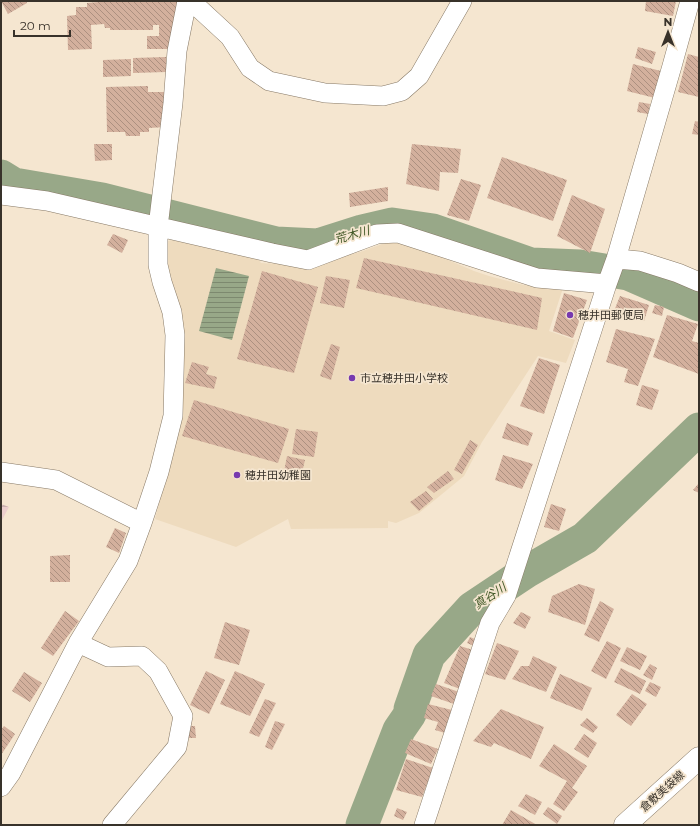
<svg xmlns="http://www.w3.org/2000/svg" width="700" height="826" viewBox="0 0 700 826" font-family="Montserrat,'Noto Sans JP',sans-serif">
<defs>
<pattern id="forest-firs" width="22" height="20" patternUnits="userSpaceOnUse"><rect width="22" height="20" fill="#eccfcd"/><path d="M5 1l3.5 6h-7zM16 11l3.5 6h-7z" fill="#cbb2b0"/></pattern>
<pattern id="water-rules" width="6" height="5" patternUnits="userSpaceOnUse"><rect width="6" height="5" fill="#98a888"/><path d="M0 2.5h6" fill="none" stroke="#7d896f"/></pattern>
<pattern id="building-back-hatch" width="6" height="6" patternUnits="userSpaceOnUse"><rect width="6" height="6" fill="#d3b09d"/><path d="M-1 5l2 2M0 0l6 6M5-1l2 2" fill="none" stroke="#ac9080"/></pattern>
</defs>
<rect width="100%" height="100%" fill="#f5e6d0"/>
<path fill="#eedbbe" d="M172,240L258,259L261,263L312,266L363,251L385,243H397L426,249L441,257L474,271L489,276L523,285L563,288L549,331L575,340L566,363L538,356L482,442L464,476L419,513L396,523L388,521V528L291,529L288,519L236,547L155,519L178,430L165,270L166,244L168,241Z"/>
<path fill="url(#forest-firs)" d="M1,504L9,507L1,522Z"/>
<path fill="url(#water-rules)" d="M216,268L249,276L232,340L199,331Z"/>
<g fill="none" stroke-linecap="round" stroke-linejoin="round">
<path stroke="#98a888" stroke-width="33" d="M1,176L14,184L102,199L276,243L318,245L362,231L392,224L433,230L531,264L580,266L628,274L699,305
M362,825L399,730L410,714V709L429,655L472,608L526,572L585,538L699,429"/>
</g>
<path fill="url(#building-back-hatch)" d="M1,1H26L27,3L8,14Z
M99,1H180L170,49H147V36H159V25H153V30H110V28H105L104,24L91,25L92,49L68,50L67,16L76,15V7H87V3L99,2Z
M646,1H676L673,16L645,11Z
M638,47L656,52L652,64L635,58Z
M688,54L699,57V97L678,92Z
M166,57V72L133,73V58Z
M131,59V76L103,77V60Z
M633,64L661,71L655,98L627,91Z
M148,86V92H165L166,127L149,128V132H140V136H126L125,132H107L106,87Z
M639,102L650,104L648,114L637,112Z
M695,121L699,122V135L692,134Z
M94,144H112V160L95,161Z
M412,144L461,149L458,173L440,172L439,191L406,184Z
M502,157L567,180L553,221L487,198Z
M461,179L481,185L469,221L447,215Z
M388,187V201L350,207L349,193Z
M572,195L605,209L590,253L557,236Z
M113,234L128,240L122,253L107,245Z
M364,258L542,298L537,330L356,288Z
M262,271L318,287L294,373L237,359Z
M326,276L350,280L344,308L320,303Z
M564,293L587,300L573,338L553,331Z
M620,296L649,305L644,321L614,311Z
M655,305L664,307L662,316L652,313Z
M667,315L698,324L692,341L699,343V374L653,357Z
M616,329L655,339L638,386L624,382L628,369L606,362Z
M331,344L340,347L331,380L320,376Z
M539,358L560,365L544,414L520,406Z
M192,362L209,367L206,374L217,377L214,389L185,383Z
M642,385L659,390L652,410L636,405Z
M194,400L289,429L278,463L182,436Z
M507,423L533,433L528,446L502,438Z
M296,429L318,432L314,457L292,454Z
M470,440L478,445L462,474L454,470Z
M503,455L533,464L522,489L495,480Z
M287,456L305,460L300,481L283,477Z
M448,471L454,479L434,493L427,487Z
M699,483V493L693,490Z
M426,491L433,499L419,511L410,502Z
M551,504L566,509L559,531L544,527Z
M115,528L126,533L119,553L106,547Z
M70,555V582H50V556Z
M579,584L595,589L585,625L548,612L552,596Z
M600,601L614,609L599,642L584,635Z
M65,611L79,621L53,656L41,648Z
M521,612L531,617L525,629L513,623Z
M225,622L250,630L239,665L214,658Z
M470,637L477,640L474,646L467,643Z
M607,641L621,648L606,679L591,671Z
M497,643L519,651L505,680L485,674Z
M460,646L473,650L460,689L444,683Z
M627,647L647,656L640,670L620,661Z
M533,656L557,667L546,692L512,679L521,666H529Z
M650,664L657,668L652,680L643,675Z
M621,668L646,681L640,694L614,682Z
M206,671L225,680L209,714L190,705Z
M235,671L265,684L250,716L220,704Z
M24,672L42,683L30,702L12,691Z
M560,674L592,688L582,711L550,698Z
M650,682L661,687L656,697L645,691Z
M436,684L459,692L454,704L431,696Z
M632,694L647,704L631,726L616,715Z
M265,699L276,703L259,737L249,733Z
M428,704L452,710L445,733L435,730L438,722L424,718Z
M501,709L544,727L531,759L494,743L491,747L473,741Z
M587,718L598,727L593,733L580,725Z
M275,721L285,724L272,750L265,747Z
M4,726L15,734L1,755V730Z
M188,726H195L196,738H188Z
M584,734L597,743L588,758L574,749Z
M411,739L438,749L431,764L405,753Z
M554,744L587,766L572,788L578,792L564,811L553,804L567,781L539,766Z
M406,759L433,768L422,797L396,790Z
M526,794L542,802L535,815L518,806Z
M548,807L562,816L557,824L543,814Z
M397,808L407,812L403,820L394,816Z
M511,810L537,825H502Z"/>
<g fill="none" stroke-linecap="round" stroke-linejoin="round">
<defs>
<path id="minor" d="M191,1L230,37L250,68L269,81L325,93L383,96L402,91L419,76L462,1
M1,195L47,201L272,253L308,260L377,234L398,233L537,278L607,284
M616,259L640,261L678,273L699,282
M1,472L56,480L142,523
M78,643L108,657L142,656L158,671L183,716L177,747L112,825
M1,787L11,773L78,643L128,561L142,523L159,472L173,416L175,335L172,312L162,282L158,265V227L173,103L177,51L187,1
M424,825L490,623L506,596L607,284L616,259L672,66L690,1"/>
<path id="major" d="M625,825L699,758"/>
</defs>
<use href="#minor" stroke="#877966" stroke-width="20"/>
<use href="#major" stroke="#877966" stroke-width="23"/>
<use href="#minor" stroke="#fff" stroke-width="19"/>
<use href="#major" stroke="#fff" stroke-width="22"/>
</g>
<g fill="#773aaf" stroke="#f5e6d0" stroke-width="1.5">
<circle cx="570" cy="315" r="4"/>
<circle cx="352" cy="378" r="4"/>
<circle cx="237" cy="475" r="4"/>
</g>
<g text-anchor="middle" stroke-width="3.5" stroke-linejoin="round" paint-order="stroke">
<g font-size="11" fill="#38322a" stroke="#f5e6d0" text-anchor="start">
<text x="578" y="319">穂井田郵便局</text>
<text x="360" y="382">市立穂井田小学校</text>
<text x="245" y="479">穂井田幼稚園</text>
</g>
<g font-size="11" fill="#38322a" stroke="#f5e6d0">
<text transform="translate(662 791) rotate(-42)" y="4">倉敷美袋線</text>
</g>
<g font-size="12" font-style="italic" fill="#425928" stroke="#f5e6d0">
<text transform="translate(352 235) rotate(-16)" y="4">荒木川</text>
<text transform="translate(490 596) rotate(-34)" y="4">真谷川</text>
</g>
</g>
<rect width="700" height="826" fill="none" stroke="#38322a" stroke-width="4"/>
<g transform="translate(668 32)" stroke="#f5e6d0" stroke-width="3" paint-order="stroke">
<path d="M0-3L7 15L0 10L-7 15Z" fill="#38322a"/>
<text y="-6" font-size="11" font-weight="bold" text-anchor="middle" fill="#38322a">N</text>
</g>
<path d="M14 30v6h56v-6" fill="none" stroke="#38322a" stroke-width="2"/>
<text x="20" y="30" font-size="12" fill="#38322a" stroke="#f5e6d0" stroke-width="3" paint-order="stroke">20 m</text>
</svg>
